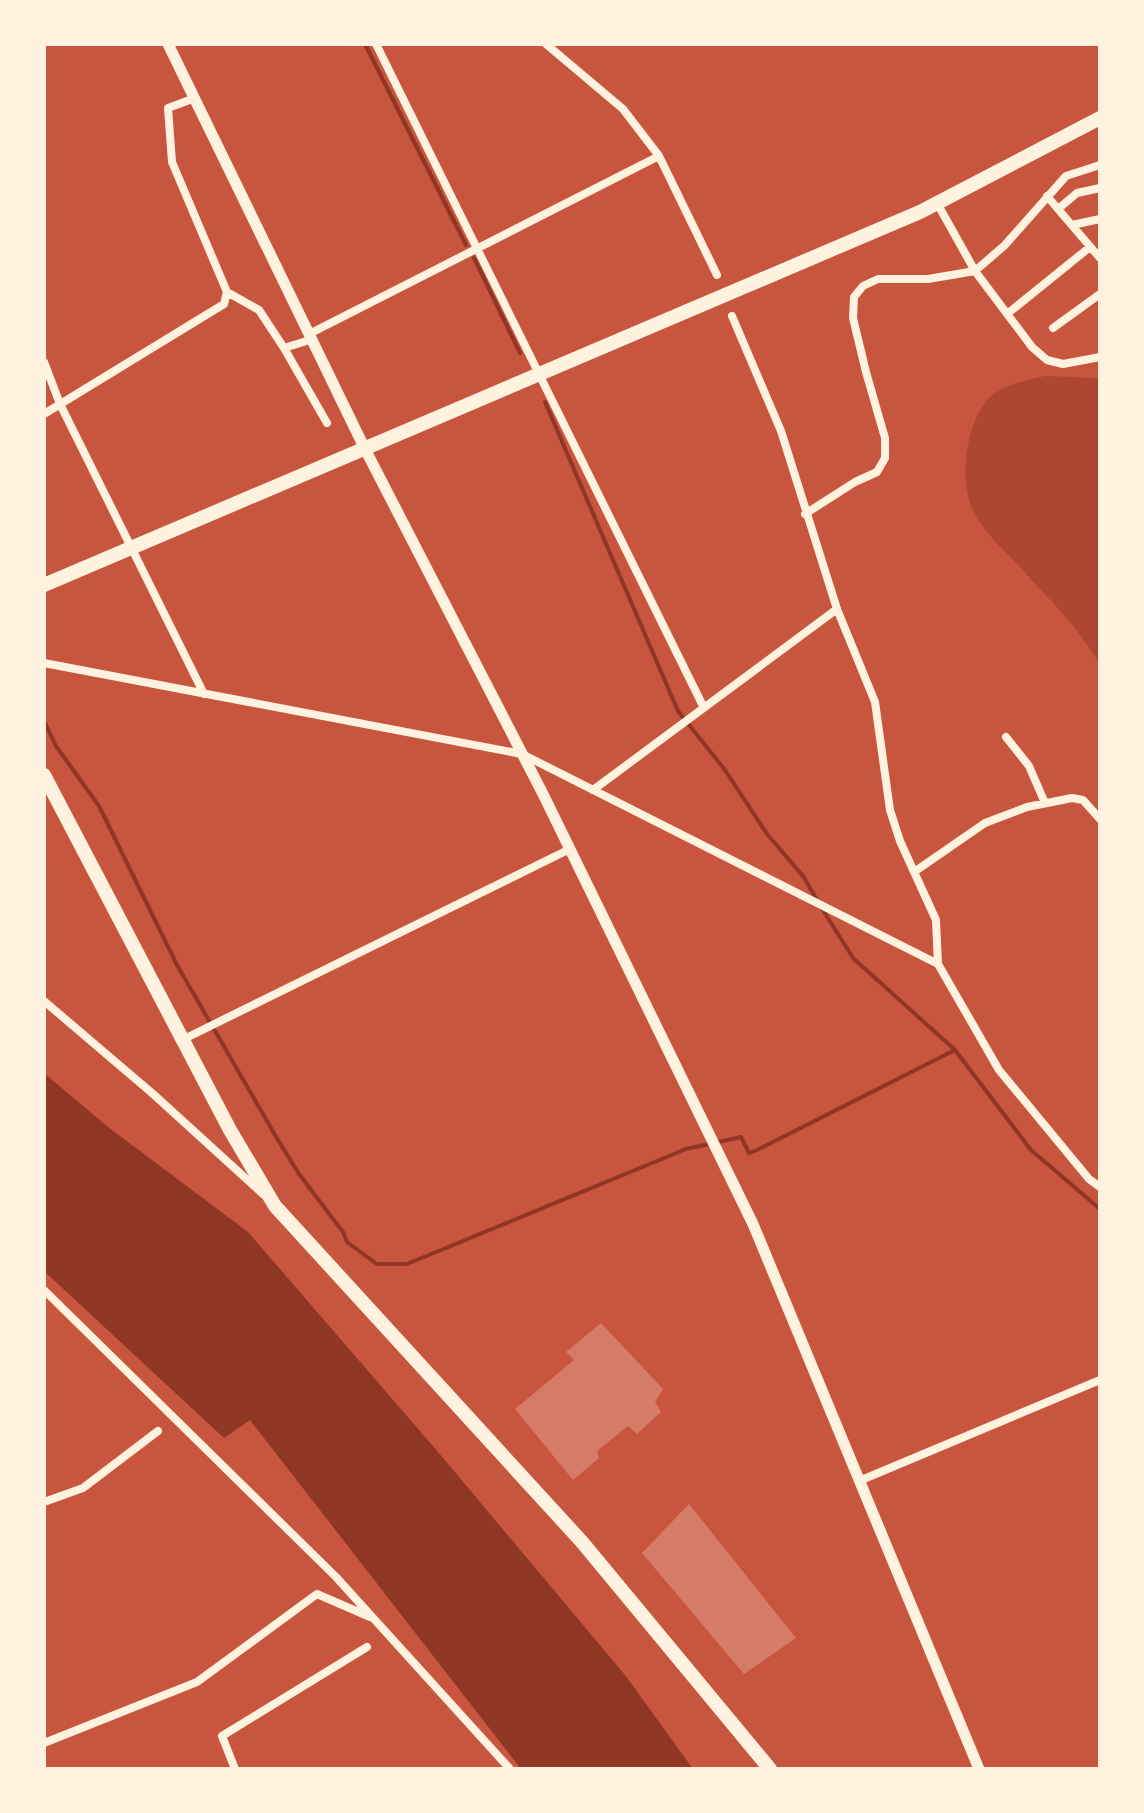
<svg xmlns="http://www.w3.org/2000/svg" width="1144" height="1813" viewBox="0 0 1144 1813" font-family="Roboto,sans-serif">
<rect width="100%" height="100%" fill="#c8553d"/>
<path fill="#ae4732" d="M1045,376L1100,378V664C1076,625 1049,599 1018,565C1002,548 982,531 972,508C963,487 964,458 970,436C983,390 1003,385 1045,376Z"/>
<path fill="#8f3625" d="M44,1073L108,1127L248,1232L438,1452L625,1675L693,1769H521L250,1420L224,1438L44,1271Z"/>
<g fill="none" stroke-linecap="round" stroke-linejoin="round">
<path stroke="#8f3625" stroke-width="4" d="M365,44L466,245
M474,258L520,353
M545,402L678,711L725,770L767,834L803,876L817,900
M44,721L56,746L99,806L177,965L278,1140L299,1174L343,1232L347,1242L377,1264H407L686,1149L741,1137L749,1153L757,1150L955,1050
M821,907L853,958L955,1050L1031,1150L1100,1209"/>
</g>
<path fill="#d67c66" d="M601,1323L663,1389L655,1402L661,1412L637,1434L628,1426L597,1451L599,1458L573,1480L515,1409L574,1360L566,1352Z
M689,1504L796,1638L744,1674L642,1553Z"/>
<g fill="none" stroke-linecap="round" stroke-linejoin="round">
<path stroke="#fff3e0" stroke-width="8" d="M376,44L704,708
M546,44L623,109L659,156L717,275
M1047,196L1058,209L1077,193L1100,188
M937,203L975,271L1032,347L1047,360L1063,364L1100,357
M1058,209L1100,258
M1072,225L1100,219
M227,292L259,310L284,348L313,339
M1007,314L1090,247
M732,316L781,431L837,609L875,702L890,810L900,841L936,920L938,964L999,1070L1089,1179L1100,1187
M1053,328L1100,294
M311,333L659,156
M284,348L327,423
M44,362L60,404L204,694
M44,414L224,304L227,292L172,162L168,108L195,98
M805,514L855,482L877,472L885,458V438L866,372L853,318L854,297L863,286L878,279H928L975,271L1005,245L1066,176L1100,165
M44,663L522,754L938,964
M1006,737L1029,766L1045,803
M593,790L837,609
M914,872L985,823L1027,807L1072,798L1083,800L1100,819
M44,1001L152,1093L263,1194
M182,1040L570,849
M44,1290L336,1577L510,1769
M859,1481L1100,1380
M44,1502L83,1488L158,1431
M44,1743L197,1682L317,1594L370,1617
M235,1769L222,1736L367,1647"/>
<path stroke="#fff3e0" stroke-width="11" d="M168,44L365,449L544,796L753,1224L979,1769"/>
<path stroke="#fff3e0" stroke-width="14" d="M44,775L230,1130L275,1206L582,1542L770,1769"/>
<path stroke="#fff3e0" stroke-width="14" d="M44,585L920,212L1100,118"/>
</g>
<rect width="1144" height="1813" fill="none" stroke="#fff3e0" stroke-width="92"/>
</svg>
